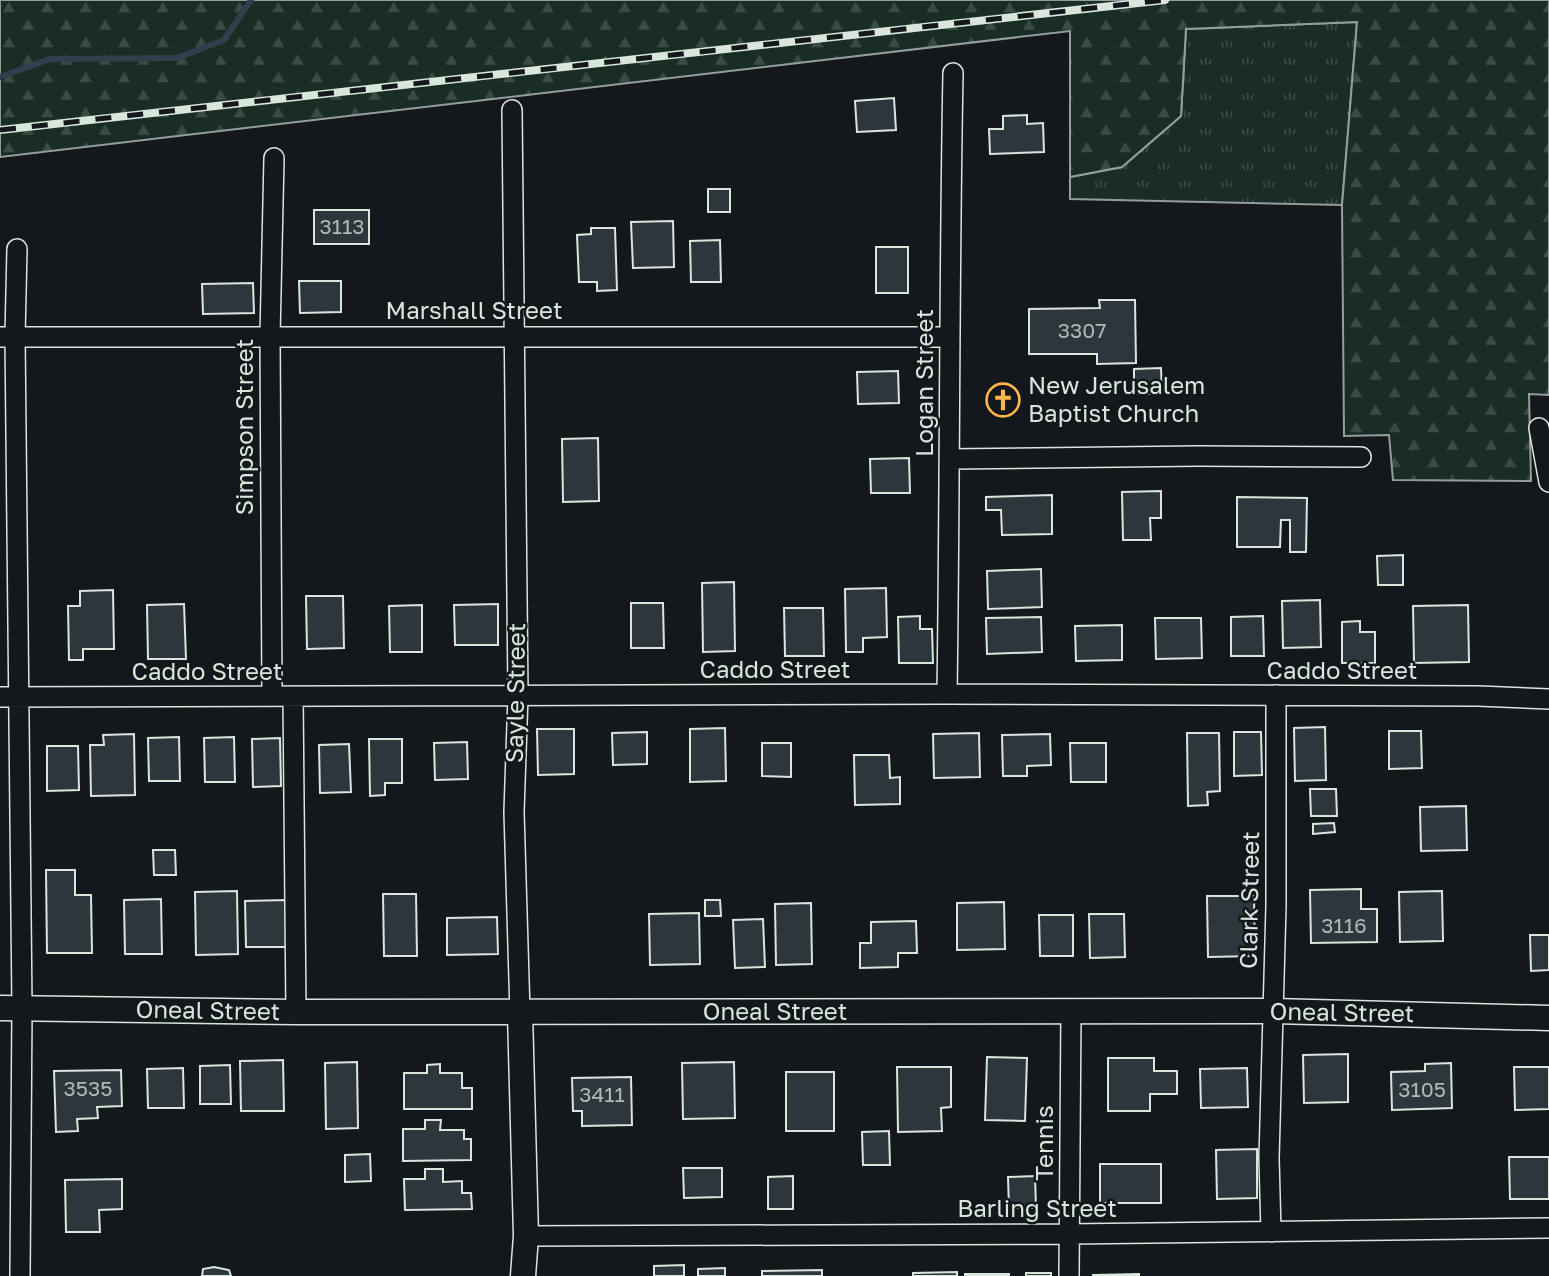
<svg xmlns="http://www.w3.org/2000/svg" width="1549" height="1276" viewBox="0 0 1549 1276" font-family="'Golos Text',sans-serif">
<defs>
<pattern id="grass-tufts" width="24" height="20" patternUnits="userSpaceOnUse" patternTransform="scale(1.75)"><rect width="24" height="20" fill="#1a2d24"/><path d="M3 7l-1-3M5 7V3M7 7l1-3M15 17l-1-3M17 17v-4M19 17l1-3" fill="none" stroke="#3b4b43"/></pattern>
<pattern id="forest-firs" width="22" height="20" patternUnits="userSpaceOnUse" patternTransform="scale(1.75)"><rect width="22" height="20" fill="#1a2d24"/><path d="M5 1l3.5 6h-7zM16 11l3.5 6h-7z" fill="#3b4b43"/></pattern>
</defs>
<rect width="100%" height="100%" fill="#14181c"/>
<path fill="url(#grass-tufts)" stroke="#939e99" stroke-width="2" d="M1357,22L1342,205L1070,199V177L1122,167L1181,116L1186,29Z"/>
<path fill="url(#forest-firs)" stroke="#939e99" stroke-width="2" d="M0,0H1549V395L1529,394L1531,481L1393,480L1389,435L1344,436L1342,205L1357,22L1186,29L1181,116L1122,167L1070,177V31L0,157Z"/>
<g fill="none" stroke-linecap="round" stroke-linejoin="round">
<path stroke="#2f3f4d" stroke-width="6" d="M0,77L50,59L177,58L224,40L251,0"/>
</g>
<path fill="#2c363c" stroke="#d8e6dc" stroke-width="2" d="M894,98L896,130L857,132L855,101Z
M1027,115V124L1043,123L1044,152L990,154L989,129H1003V116Z
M708,189H730V212H708Z
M314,210H369V244H314Z
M673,221L674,267L633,268L631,222Z
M591,228H615L617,290L597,291V282H579L577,235L591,234Z
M720,240L721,282H691L690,241Z
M876,247H908V293H876Z
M299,281H341V312L300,313Z
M253,283L254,313L203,314L202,284Z
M1099,300H1135L1136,363L1097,364V354H1029V309L1100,308Z
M1161,368L1162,394H1134V369Z
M898,371L899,403L858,404L857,372Z
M598,438L599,501L563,502L562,439Z
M909,458L910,493H871L870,459Z
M1161,491V518H1150L1151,540H1123L1122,492Z
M1052,495V534L1002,535L1001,510H986V497Z
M1237,497L1307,498L1306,552H1290V520H1281L1280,547H1237Z
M1403,555V585H1378L1377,556Z
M1041,569L1042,607L988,609L987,571Z
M734,582L735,651L703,652L702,583Z
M886,588L887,637L863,638V652H846L845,589Z
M113,590L114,649H83V660H69L68,606H80V591Z
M306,596H343L344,648L307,649Z
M1320,600L1321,647L1283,648L1282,601Z
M631,603H663L664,648H631Z
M184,604L186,659H148L147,605Z
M498,604V645H455L454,605Z
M422,605V652H390L389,606Z
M1468,605L1469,662L1414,663L1413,606Z
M784,608H823L824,656H785Z
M920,616V629H932L933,663H899L898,617Z
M1263,616L1264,656H1231V617Z
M1041,617L1042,652L987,654L986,618Z
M1155,618H1201L1202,658L1156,659Z
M1360,621V632H1375V663H1342V622Z
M1122,625V660L1076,661L1075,626Z
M1325,727L1326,780L1295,781L1294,728Z
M725,728L726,781L690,782V729Z
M537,729H574V774L538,775Z
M1389,731H1421L1422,768L1389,769Z
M647,732V764L613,765L612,733Z
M1234,732H1261L1262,775L1234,776Z
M979,733L980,777L934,778L933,734Z
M1187,733H1219L1220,791L1207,792L1208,805L1188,806Z
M134,734L135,795L91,796L90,745H104L103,735Z
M1050,734L1051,765L1027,766V776H1003L1002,735Z
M179,737L180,781H149L148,738Z
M234,737L235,782H205L204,738Z
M280,738L281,786L253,787L252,739Z
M369,739H402V783H385V795L370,796Z
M467,742L468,779L435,780L434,743Z
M762,743H791V777L762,776Z
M1070,743H1106V782H1071Z
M349,744L351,792L320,793L319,745Z
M47,746H78L79,790L47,791Z
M854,755H889L890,778L900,777V804L855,805Z
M1310,789H1336L1337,816H1311Z
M1466,806L1467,850L1421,851L1420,807Z
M1334,823L1335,832L1313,834V824Z
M153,850H175L176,875H154Z
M46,870H75V895H91L92,953H47Z
M1361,889V909H1377V942L1311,943L1310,890Z
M237,891L238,954L196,955L195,892Z
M1442,891L1443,941L1400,942L1399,892Z
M383,894H416L417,956H384Z
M1207,896H1254L1255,956L1208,957Z
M161,899L162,954H125L124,900Z
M289,900V947H246L245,901Z
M705,900H720L721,916H705Z
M1004,902L1005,949L957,950V903Z
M811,903L812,964L776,965L775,904Z
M699,913L700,964L650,965L649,914Z
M1089,914H1124L1125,957L1090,958Z
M1039,915H1073V956H1040Z
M497,917L498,954L447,955V918Z
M763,919L765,967L735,968L733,920Z
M916,921L917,953H898V967L860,968V943H871V922Z
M1530,935H1549V970L1531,971Z
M1348,1054V1102L1304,1103L1303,1055Z
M987,1057L1027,1058L1025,1121L985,1120Z
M1108,1058H1154V1071H1177V1094H1150V1111H1108Z
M283,1060L284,1111H241L240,1061Z
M357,1062L358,1128L326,1129L325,1063Z
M734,1062L735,1118L683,1119L682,1063Z
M1451,1063L1452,1108L1392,1110L1391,1072L1425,1071V1064Z
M440,1064V1073H462V1088H472V1109H404V1073H427V1065Z
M230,1065L231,1104H200V1066Z
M897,1067H951V1107L941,1108L942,1131L898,1132Z
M1514,1067H1549V1109L1515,1110Z
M183,1068L184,1108H148L147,1069Z
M1247,1068L1248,1107L1201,1108L1200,1069Z
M121,1070L122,1106L97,1107L98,1118L77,1119L78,1131L56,1132L54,1071Z
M786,1072H834V1131H786Z
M631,1077L632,1125L582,1126V1111H573L572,1078Z
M425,1120H441L440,1130H464V1139H471V1160L403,1161V1129H425Z
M889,1131L890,1165H863L862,1132Z
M1257,1149V1198L1217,1199L1216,1150Z
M370,1154L371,1181L345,1182V1155Z
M1509,1157H1549V1199H1510Z
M1100,1164H1161V1203H1100Z
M683,1168H722V1197L684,1198Z
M425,1169H443V1182L462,1181V1193H471L472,1209L405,1210L404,1179H425Z
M793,1176V1209H768V1177Z
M1035,1176L1036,1208H1009L1008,1177Z
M122,1179V1209L99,1210L100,1232H66L65,1180Z
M684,1265V1276H654V1266Z
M214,1267L229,1270L231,1276H202L203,1269Z
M725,1268V1276H698V1269Z
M822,1270V1276H762V1271Z
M957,1272V1276H913V1273Z
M1026,1273H1051V1276H1026Z
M965,1274H1009V1276H965Z
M1139,1274V1276H1093V1275Z"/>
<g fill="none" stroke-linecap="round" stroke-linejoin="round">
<defs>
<path id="minor" d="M512,110L518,695L514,812L520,1013
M17,249L15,336L22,1008L20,1276
M0,337H948
M1539,428L1549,482
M950,459L1198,456L1361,457
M947,694C950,487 949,280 953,73
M272,696L270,336L274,158
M293,696L296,1012
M0,697L947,694L1478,696L1549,699
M1271,1232L1269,1158L1276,906V695
M526,1236L1069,1234L1549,1228
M1069,1276L1071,1011"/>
<path id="tertiary" d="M0,1008L296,1012L1273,1011L1549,1018
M520,1013L526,1236L523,1276"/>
</defs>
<use href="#minor" stroke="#d8e6dc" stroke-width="22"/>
<use href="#tertiary" stroke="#d8e6dc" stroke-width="27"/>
<use href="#minor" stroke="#14181c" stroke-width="19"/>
<use href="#tertiary" stroke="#14181c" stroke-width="24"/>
<defs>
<path id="rail" d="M0,130L1165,0"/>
</defs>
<use href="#rail" stroke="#d8e6dc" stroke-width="8"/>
<use href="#rail" stroke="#14181c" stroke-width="5" stroke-dasharray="16" stroke-linecap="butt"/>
</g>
<defs>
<symbol id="church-ring" viewBox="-11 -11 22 22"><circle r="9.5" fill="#14181c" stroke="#ffb74d" stroke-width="1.5"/><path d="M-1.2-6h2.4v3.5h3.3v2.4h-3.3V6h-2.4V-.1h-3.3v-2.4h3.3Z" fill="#ffb74d"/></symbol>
</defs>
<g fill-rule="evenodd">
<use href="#church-ring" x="984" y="381" width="38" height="38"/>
</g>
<g text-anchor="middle" stroke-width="5" stroke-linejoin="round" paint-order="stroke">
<g font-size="21" fill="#adbab4">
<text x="342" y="234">3113</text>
<text x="1082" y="338">3307</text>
<text x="1344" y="933">3116</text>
<text x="88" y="1096">3535</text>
<text x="1422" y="1097">3105</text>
<text x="602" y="1102">3411</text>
</g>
<g font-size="24" fill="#d8e6dc" stroke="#14181c">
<text x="474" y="319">Marshall Street</text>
<text transform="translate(925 383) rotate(-90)" y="8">Logan Street</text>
<text transform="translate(245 427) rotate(-90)" y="8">Simpson Street</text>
<text x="775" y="678">Caddo Street</text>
<text x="1342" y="679">Caddo Street</text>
<text x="207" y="680">Caddo Street</text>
<text transform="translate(516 693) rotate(-89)" y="8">Sayle Street</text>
<text transform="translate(1250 900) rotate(-89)" y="8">Clark Street</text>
<text transform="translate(208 1011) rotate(1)" y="8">Oneal Street</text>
<text x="775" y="1020">Oneal Street</text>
<text transform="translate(1342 1013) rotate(1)" y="8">Oneal Street</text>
<text transform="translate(1045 1143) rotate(-90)" y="8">Tennis</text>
<text x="1037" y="1217">Barling Street</text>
</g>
<g font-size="24" fill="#d8e6dc" stroke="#14181c" text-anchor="start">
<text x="1028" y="394">New Jerusalem<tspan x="1028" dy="28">Baptist Church</tspan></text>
</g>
</g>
</svg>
